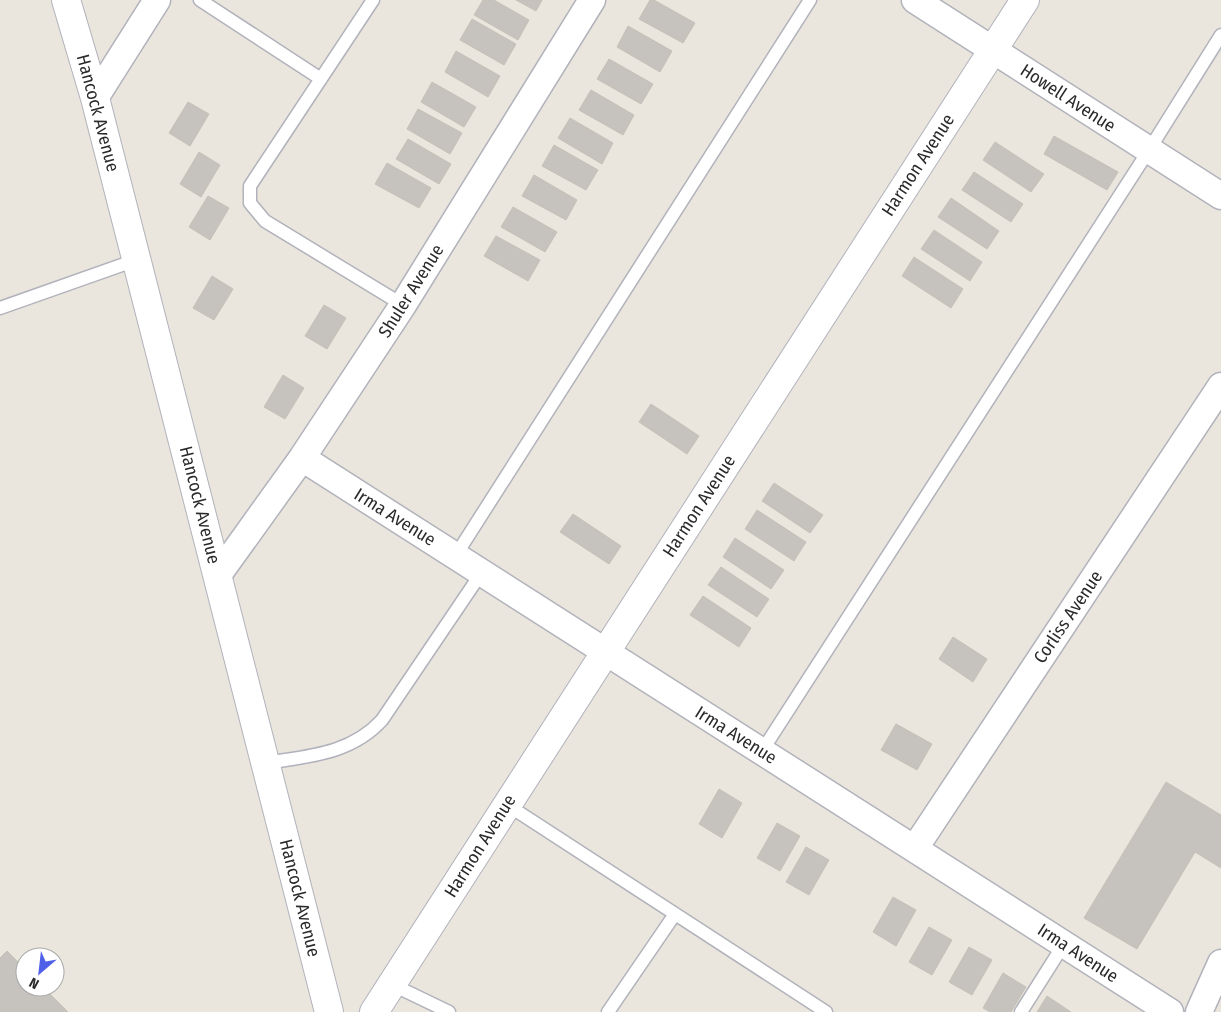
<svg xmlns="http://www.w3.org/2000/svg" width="1221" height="1012" viewBox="0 0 1221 1012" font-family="'Fira Sans Condensed',sans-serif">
<rect width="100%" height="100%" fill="#eae6dd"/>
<path fill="#c6c2bd" stroke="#c6c1b7" d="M483,0H494L529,20L518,40L474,15Z
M516,0H542L536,11Z
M650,0H654L695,23L683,43L639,19Z
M472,19L516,44L504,65L460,40Z
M628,26L672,51L660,72L617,47Z
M456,51L500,76L488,97L445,72Z
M609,59L653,84L641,104L597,79Z
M432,82L476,107L464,127L421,102Z
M591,90L634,115L623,135L579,110Z
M188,102L209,114L190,146L169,133Z
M418,109L462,133L450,154L407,129Z
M570,118L613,143L602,164L558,138Z
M1054,136L1118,172L1107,190L1044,154Z
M408,139L451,164L439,184L396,159Z
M995,142L1044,174L1031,192L983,160Z
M554,145L598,170L586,190L542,166Z
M199,152L220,165L201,197L180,184Z
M387,163L431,188L419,208L375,184Z
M974,172L1023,204L1011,222L962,190Z
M534,175L577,200L566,220L522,196Z
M208,196L229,208L210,240L189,227Z
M951,198L999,231L987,249L938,217Z
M513,207L557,232L545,252L501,227Z
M934,230L982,262L970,281L921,249Z
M496,236L540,260L528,281L484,256Z
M914,257L963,289L951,308L902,276Z
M212,276L233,289L214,320L193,308Z
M324,305L346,318L327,349L305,336Z
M283,375L304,388L285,419L264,407Z
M651,404L699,436L687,454L639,422Z
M774,483L823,515L810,533L762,501Z
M757,510L806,542L794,561L745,529Z
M573,514L621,546L609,564L560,532Z
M735,538L784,570L771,589L723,557Z
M721,567L769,599L757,617L708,585Z
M703,596L751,628L739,647L690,615Z
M953,637L987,659L973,682L939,659Z
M896,724L932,744L917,770L881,750Z
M1166,782L1221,815V868L1195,852L1137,949L1084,918Z
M719,789L742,803L722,838L699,824Z
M777,823L800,836L780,871L757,858Z
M806,847L829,860L809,895L786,882Z
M893,897L916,910L896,946L873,932Z
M929,927L952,940L932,975L909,962Z
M969,947L992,960L972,995L949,982Z
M7,951L25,969V987H43L68,1012H0V958Z
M1003,973L1026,987L1011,1012H990L983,1008Z
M1047,996L1071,1012H1037Z"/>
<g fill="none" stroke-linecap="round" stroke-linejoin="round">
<defs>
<path id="service" d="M200,0L321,79
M373,0L250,186V203L265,221L403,305
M0,308L136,260
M456,555L810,0
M762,751L1149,150L1221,35
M266,763C309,756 351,754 382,720L482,572
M506,804L826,1012
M393,985L449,1012
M608,1012L675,914
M1021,1012L1064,944"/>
<path id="minor" d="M915,0L1221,196
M95,98L157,0
M302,458L1170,1012
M218,575L302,458L403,305L592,0
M915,848L1221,386
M1199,1012L1221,963"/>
<path id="tertiary" d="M66,0L95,98L329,1012
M374,1012L1025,0"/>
</defs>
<use href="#service" stroke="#b1b2bc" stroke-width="15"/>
<use href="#minor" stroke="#b1b2bc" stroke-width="29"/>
<use href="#tertiary" stroke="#b1b2bc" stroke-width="30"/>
<use href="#service" stroke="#fff" stroke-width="12"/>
<use href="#minor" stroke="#fff" stroke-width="26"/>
<use href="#tertiary" stroke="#fff" stroke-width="28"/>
</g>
<g text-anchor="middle" stroke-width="4" stroke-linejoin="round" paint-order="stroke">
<g font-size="18" fill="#2a2a2a" stroke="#fff">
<text transform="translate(1068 98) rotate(33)" y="6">Howell Avenue</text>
<text transform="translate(98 113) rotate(75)" y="6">Hancock Avenue</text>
<text transform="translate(918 165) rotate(-57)" y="6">Harmon Avenue</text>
<text transform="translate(411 291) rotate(-58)" y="6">Shuler Avenue</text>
<text transform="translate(200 505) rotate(76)" y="6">Hancock Avenue</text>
<text transform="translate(699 506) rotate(-57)" y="6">Harmon Avenue</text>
<text transform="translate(395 517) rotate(32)" y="6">Irma Avenue</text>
<text transform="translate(1068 617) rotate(-56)" y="6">Corliss Avenue</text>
<text transform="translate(736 735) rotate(32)" y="6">Irma Avenue</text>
<text transform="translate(480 846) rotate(-58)" y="6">Harmon Avenue</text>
<text transform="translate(300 898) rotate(76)" y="6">Hancock Avenue</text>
<text transform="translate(1078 953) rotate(33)" y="6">Irma Avenue</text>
</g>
</g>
<g transform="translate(40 972) rotate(208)"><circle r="24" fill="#ffffff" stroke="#aaaaaa"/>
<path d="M0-4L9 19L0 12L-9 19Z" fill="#4e60e7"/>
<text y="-8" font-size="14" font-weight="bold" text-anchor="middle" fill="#2a2a2a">N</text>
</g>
</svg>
